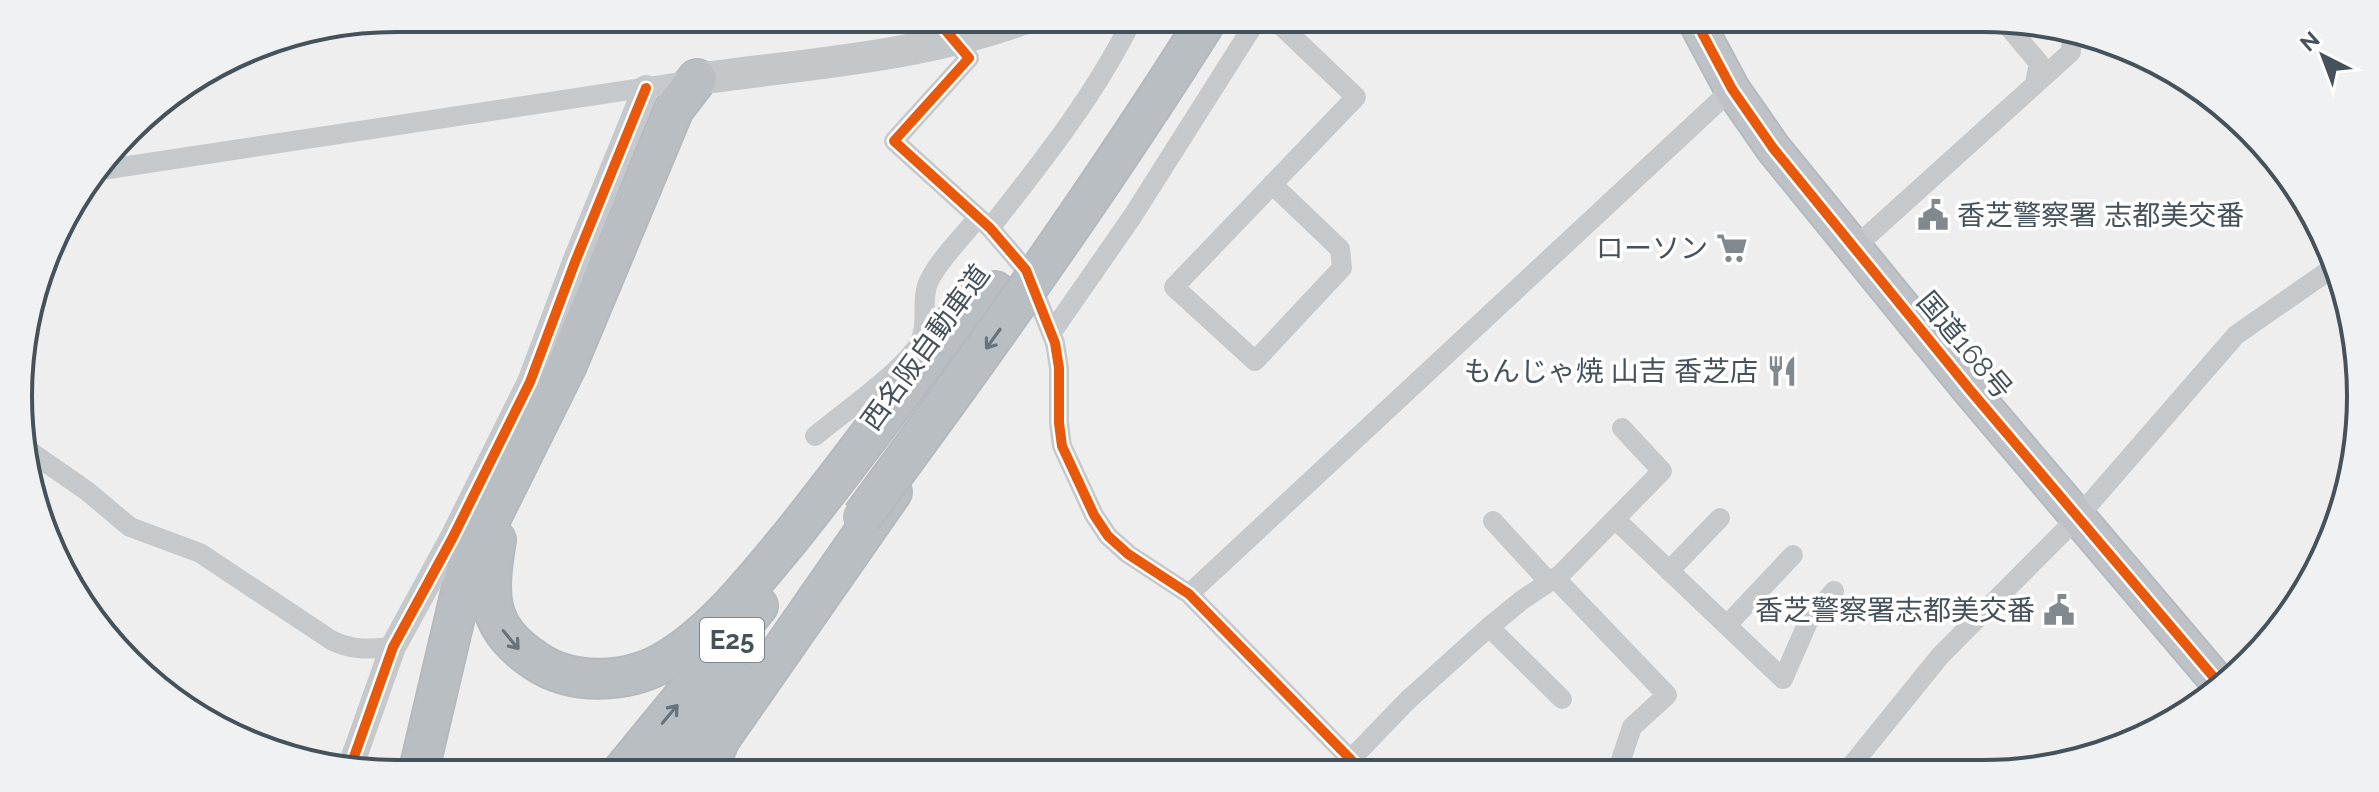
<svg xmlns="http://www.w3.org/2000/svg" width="2379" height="792" viewBox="0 0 2379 792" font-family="Raleway,'Noto Sans JP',sans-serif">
<rect width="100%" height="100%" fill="#efeeee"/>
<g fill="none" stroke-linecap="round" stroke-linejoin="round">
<defs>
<path id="trunk" d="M1694,18L1732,89L1773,148L1970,390L2222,687"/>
<path id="motorway" d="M496,540C487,596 485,627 536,661C573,686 627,683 664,662C712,635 754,581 789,539C851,462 909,382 969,302L995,291
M657,773L734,680
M706,773L720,739L892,492
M418,774L467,566L567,365L674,109L697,79
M620,774L758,606"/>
</defs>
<use href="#trunk" stroke="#b3b9be" stroke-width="38"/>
<use href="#motorway" stroke="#b3b9be" stroke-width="42"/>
<path stroke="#c6c9cb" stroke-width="20" d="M935,18L969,58L894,141L990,228L1026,270L1055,343L1059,368V423L1062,446L1094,515L1108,536L1128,554L1189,594L1363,772
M2007,21V25L2039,63L2035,83
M102,170L695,80
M1272,184L1340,249L1342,268L1255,361L1174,287L1356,97L1273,18
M990,228C1042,162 1096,94 1133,18
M1853,249L2071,52L2072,35L2067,29
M1052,332L1132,217L1258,18
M815,436C843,413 897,375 917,347C931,326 919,302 929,281C940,258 963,237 978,217
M28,450L87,491L130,527L200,553L331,640C353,651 369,649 393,647
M1615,519L1783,679L1808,622L1834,591
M1493,521L1549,582
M1669,571L1720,518
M1555,578L1667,695L1632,727L1617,772
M1189,594L1732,89
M1727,625L1793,555
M1489,627L1562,699
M1351,759L1408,700L1489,627L1522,600L1561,574L1662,471L1622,428
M1847,771L1940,656L2078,517L2236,335L2331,269"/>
<path stroke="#c6c9cb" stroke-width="26" d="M350,768L393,647L453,537L530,382L575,262L646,88"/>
<path stroke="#c4c7ca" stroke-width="32" d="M697,79C807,64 921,57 1026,18"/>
<use href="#trunk" stroke="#bec2c6" stroke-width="34"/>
<use href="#motorway" stroke="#b9bec2" stroke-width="38"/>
<defs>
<path id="motorway-bridge" d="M862,517C983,354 1100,190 1208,18"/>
</defs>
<use href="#motorway-bridge" stroke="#b3b9be" stroke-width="42" stroke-linecap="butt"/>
<use href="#motorway-bridge" stroke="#b9bec2" stroke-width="38"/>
<defs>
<path id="cycleway" d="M935,18L969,58L894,141L990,228L1026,270L1055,343L1059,368V423L1062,446L1094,515L1108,536L1128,554L1189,594L1363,772
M1694,18L1732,89L1773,148L1970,390L2222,687
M350,768L393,647L453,537L530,382L575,262L646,88"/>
</defs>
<use href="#cycleway" stroke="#fff" stroke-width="15"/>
<use href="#cycleway" stroke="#e8590c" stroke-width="10"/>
</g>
<defs><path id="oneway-shaft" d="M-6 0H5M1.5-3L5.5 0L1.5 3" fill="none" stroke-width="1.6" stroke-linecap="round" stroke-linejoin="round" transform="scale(2)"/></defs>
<g stroke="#68727a">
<use href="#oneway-shaft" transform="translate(993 339) rotate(126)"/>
<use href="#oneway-shaft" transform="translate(511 640) rotate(50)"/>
<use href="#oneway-shaft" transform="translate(670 714) rotate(-50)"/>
</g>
<defs>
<symbol id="civic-bare" viewBox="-9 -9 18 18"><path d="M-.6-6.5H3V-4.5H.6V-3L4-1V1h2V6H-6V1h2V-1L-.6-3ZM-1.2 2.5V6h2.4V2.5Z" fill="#81898e" stroke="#fff" stroke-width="2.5" paint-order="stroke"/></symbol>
<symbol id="supermarket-bare" viewBox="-9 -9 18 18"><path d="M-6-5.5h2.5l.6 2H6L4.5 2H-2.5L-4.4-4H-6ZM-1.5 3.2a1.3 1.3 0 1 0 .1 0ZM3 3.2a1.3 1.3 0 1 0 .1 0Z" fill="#81898e" stroke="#fff" stroke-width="2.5" paint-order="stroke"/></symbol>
<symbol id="restaurant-bare" viewBox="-9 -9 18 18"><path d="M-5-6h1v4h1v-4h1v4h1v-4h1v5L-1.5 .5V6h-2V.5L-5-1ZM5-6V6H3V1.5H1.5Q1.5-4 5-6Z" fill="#81898e" stroke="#fff" stroke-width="2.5" paint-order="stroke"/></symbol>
</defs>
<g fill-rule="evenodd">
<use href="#civic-bare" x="1911" y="193" width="44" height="44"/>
<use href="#supermarket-bare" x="1710" y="226" width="44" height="44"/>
<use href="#restaurant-bare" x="1760" y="349" width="44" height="44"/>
<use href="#civic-bare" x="2037" y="588" width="44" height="44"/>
</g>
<g text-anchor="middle" stroke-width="7" stroke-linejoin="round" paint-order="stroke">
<rect fill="#fff" stroke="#7e868c" stroke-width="2" x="700" y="618" width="64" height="44" rx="6"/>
<g font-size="26" font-weight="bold" fill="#46525b">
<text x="732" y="649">E25</text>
</g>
<g font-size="28" fill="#46525b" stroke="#fff" text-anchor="end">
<text x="1957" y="225" text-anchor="start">香芝警察署 志都美交番</text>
<text x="1708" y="258">ローソン</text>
<text x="1758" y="381">もんじゃ焼 山吉 香芝店</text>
<text x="2035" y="620">香芝警察署志都美交番</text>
</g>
<g font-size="28" fill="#46525b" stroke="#fff">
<text transform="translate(1965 345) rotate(50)" y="10">国道168号</text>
<text transform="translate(925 347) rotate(-54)" y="10">西名阪自動車道</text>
</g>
</g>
<path d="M0 0H2379V792H0ZM396 32H1983A364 364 0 0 1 2347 396V396A364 364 0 0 1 1983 760H396A364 364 0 0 1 32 396V396A364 364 0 0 1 396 32Z" fill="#f0f1f2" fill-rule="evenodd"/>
<path fill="none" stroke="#46525b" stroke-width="4" d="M396 32H1983A364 364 0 0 1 2347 396V396A364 364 0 0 1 1983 760H396A364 364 0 0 1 32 396V396A364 364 0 0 1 396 32Z"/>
<g transform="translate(2323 56) rotate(318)" stroke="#ffffff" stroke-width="6" paint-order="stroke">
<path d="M0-6L14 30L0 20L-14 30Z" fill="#46525b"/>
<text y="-12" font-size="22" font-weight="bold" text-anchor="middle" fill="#46525b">N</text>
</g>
</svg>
